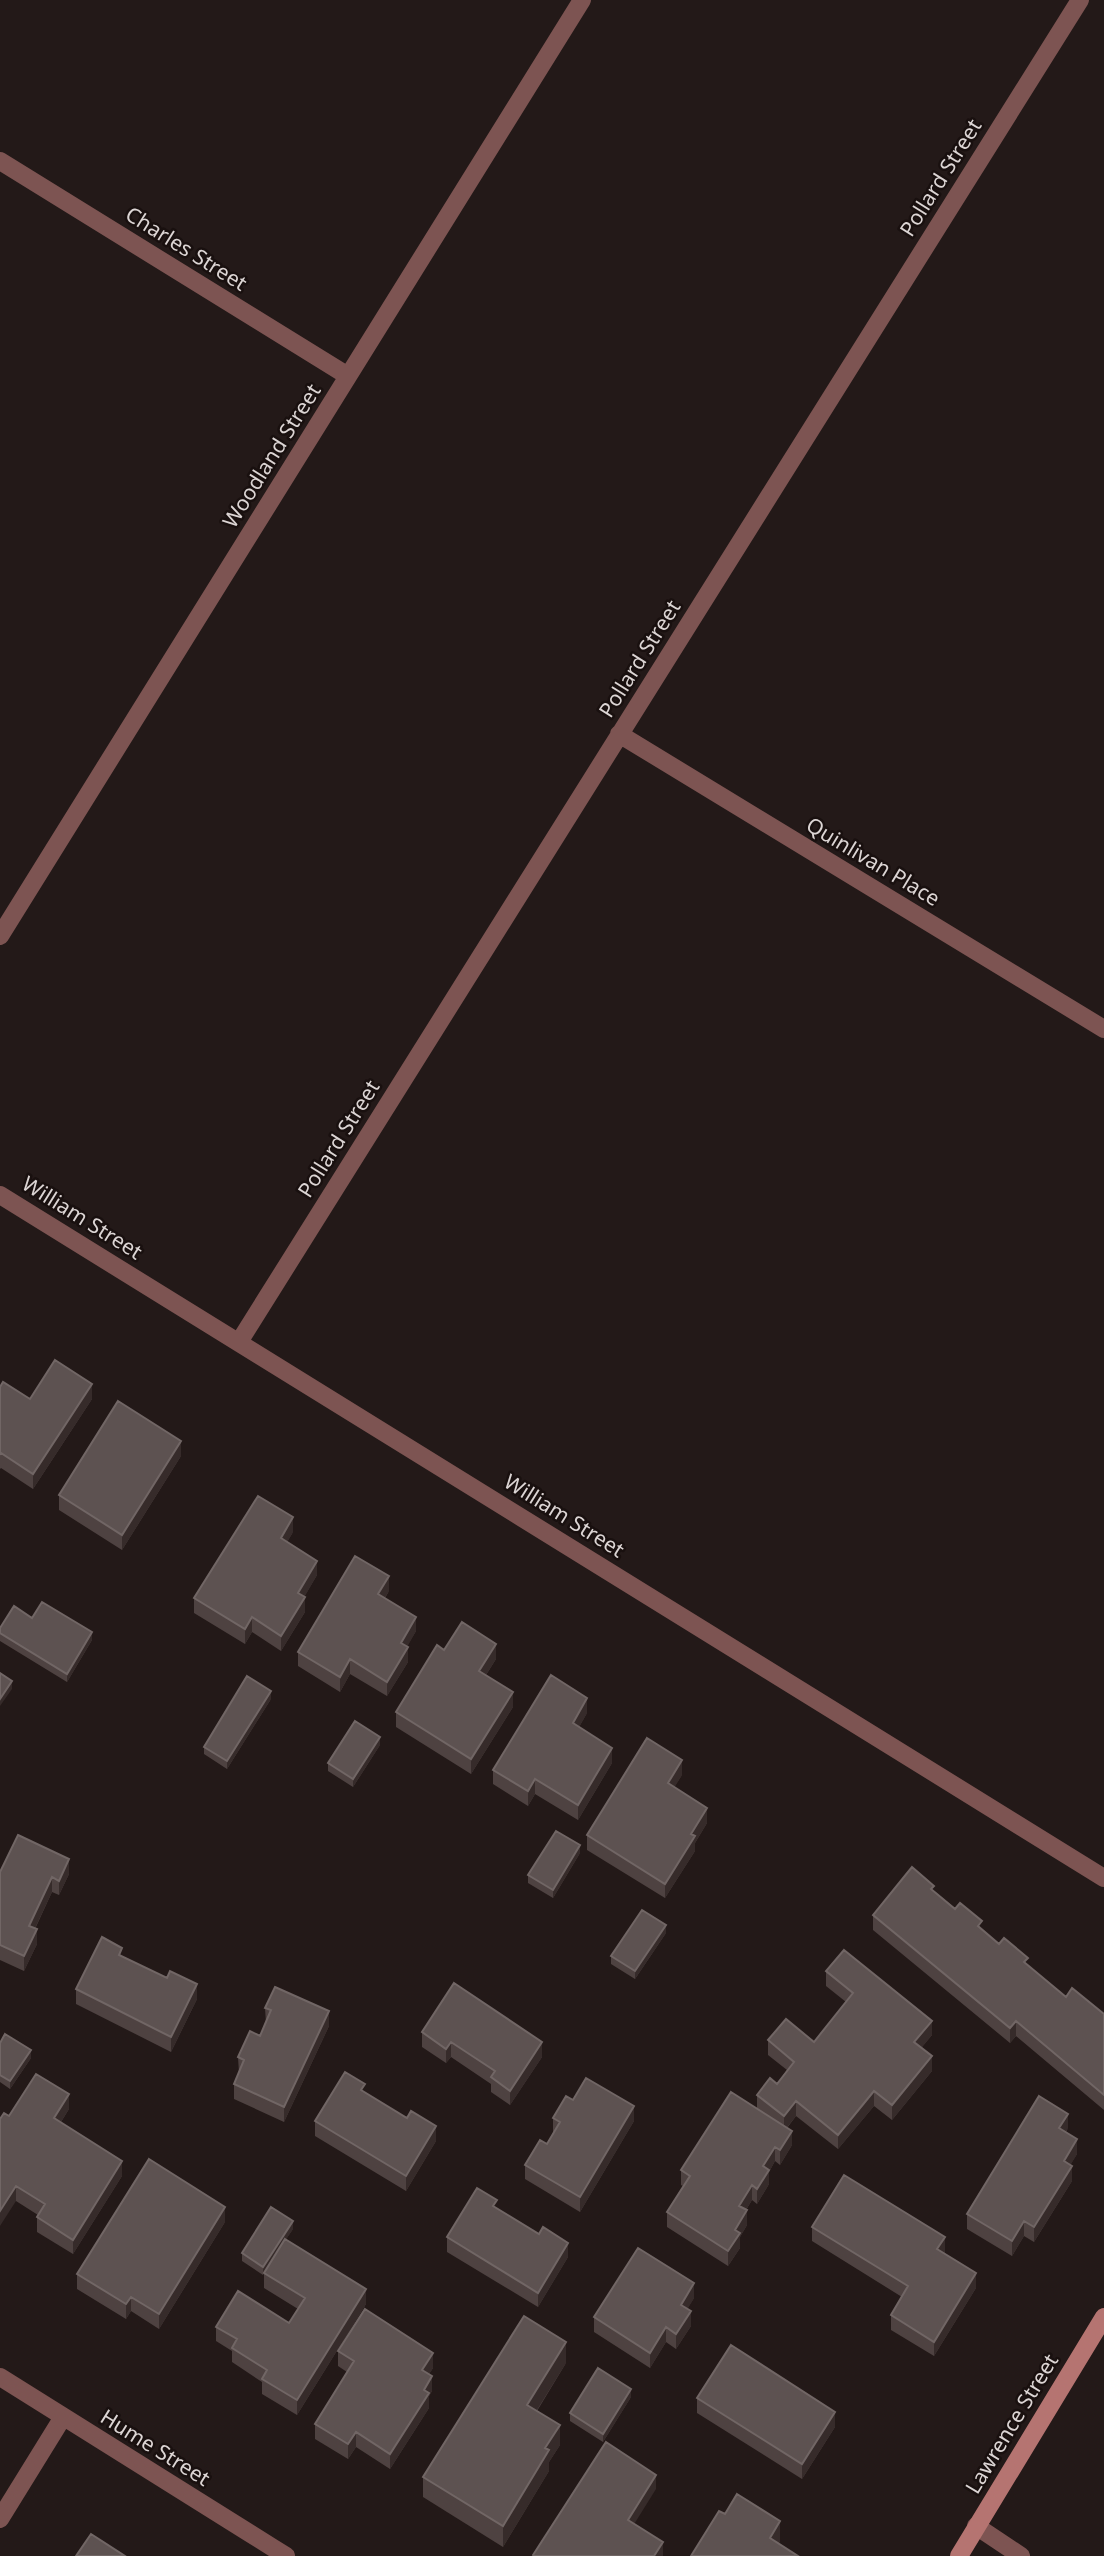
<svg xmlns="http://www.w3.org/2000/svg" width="1104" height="2556" viewBox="0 0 1104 2556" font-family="'Noto Sans',sans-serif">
<rect width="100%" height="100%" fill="#231918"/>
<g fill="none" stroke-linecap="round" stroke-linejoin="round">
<path stroke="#7d5452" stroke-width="18" d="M976,2526L1021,2556"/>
<path stroke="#7d5452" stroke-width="18" d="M0,161L348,376
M619,734L1104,1029
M0,936L582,0
M0,1195L1104,1878
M239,1342L1080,0
M0,2377L286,2556
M0,2519L63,2417"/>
<path stroke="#b57471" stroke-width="18" d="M959,2556L1104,2317"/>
</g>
<path fill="#4e4241" d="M0,1387L30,1399H92L33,1489L1,1468L0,1469Z
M181,1456L122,1550L59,1510V1495Z
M293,1532L287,1542L317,1575L304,1597L305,1612L281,1651L252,1632L245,1644L194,1613V1598Z
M389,1591L385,1598L416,1631L407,1646L408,1662L387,1696L350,1674L340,1692L298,1666V1652Z
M32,1618L92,1640L67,1682L0,1641V1628Z
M444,1650L496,1659L486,1675L513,1707L471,1774L396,1727V1712Z
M271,1699L227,1769L204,1754V1747Z
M587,1713L579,1727L612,1763L578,1820L535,1794L528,1806L493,1784V1770Z
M380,1745L353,1787L328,1771V1763Z
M682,1775L674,1787L707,1823L695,1843V1851L665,1898L587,1850V1835Z
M580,1853L553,1898L528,1883V1875Z
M0,1872L69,1874L59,1895L52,1892L35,1929L37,1944L24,1971L0,1960Z
M934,1891L1066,1997L1104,2014V2110L1016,2036L1010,2043L873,1930V1915Z
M666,1933L635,1979L611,1964V1956Z
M122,1956L197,1999L171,2052L76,2004V1989Z
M826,1971L932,2035L921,2048L932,2071L892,2120L874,2106L838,2149L796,2116L787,2128L792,2145L780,2165L775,2161L769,2172V2184L757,2204L752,2200L746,2210L747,2225L740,2237V2248L728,2266L667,2227V2212L683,2186L681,2185V2170L757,2109V2095L777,2084L787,2070L768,2055V2040L814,2042L846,2002L826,1986Z
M265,2008L329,2026L284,2122L234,2099V2084L239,2073L238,2057L260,2036L266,2023Z
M422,2032L542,2057L510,2105L491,2092V2084L451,2057L446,2063L422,2047Z
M0,2043L31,2058L10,2089L0,2082Z
M365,2093L436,2141L406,2191L315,2136V2121Z
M573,2100L634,2121L580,2212L525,2179V2165L547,2144L553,2133V2118Z
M69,2109L61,2122L122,2176L73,2254L37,2232V2217L38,2215L16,2201L9,2116Z
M1068,2128L1066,2132L1077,2154L1070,2165L1072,2181L1034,2242L1024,2236L1012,2256L967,2229V2214Z
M497,2209L568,2257L538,2307L447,2252V2237Z
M225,2222L159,2329L131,2311L126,2319L77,2289V2274Z
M812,2227L945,2252L944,2253L976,2288L934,2356L891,2330V2315L902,2297L812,2241Z
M293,2229L286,2239L366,2304L297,2415L262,2394V2382L232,2362V2351L216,2341V2327L289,2323L298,2309L264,2288V2273L263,2275L242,2261V2253Z
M694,2298L687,2309L691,2326L676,2349L666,2342L650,2368L594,2332V2317Z
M338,2351L433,2368L429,2374L432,2391L429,2396V2408L390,2469L356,2447L348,2459L315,2439V2424L347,2372L338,2366Z
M566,2363L537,2411L560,2445L549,2462V2471L503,2547L423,2497V2477Z
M631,2397L603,2442L570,2421V2413Z
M697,2398L835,2427L802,2479L697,2413Z"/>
<path fill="#362b2a" d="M92,1384V1399L33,1489V1474Z
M181,1441V1456L122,1550V1535Z
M293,1517V1532L281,1553V1538Z
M317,1561V1575L298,1608V1593Z
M389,1576V1591L378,1609V1594Z
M305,1597V1612L281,1651V1636Z
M252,1617V1632L245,1644V1629Z
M416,1617V1631L401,1658V1643Z
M92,1632V1640L67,1682V1674Z
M496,1644V1659L479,1686V1671Z
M408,1647V1662L387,1696V1682Z
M350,1659V1674L340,1692V1677Z
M12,1681V1689L0,1706V1699Z
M271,1691V1699L227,1769V1761Z
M513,1692V1707L471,1774V1759Z
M587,1698V1713L573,1738V1723Z
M380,1737V1745L353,1787V1779Z
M612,1748V1763L578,1820V1805Z
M682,1760V1775L668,1798V1783Z
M535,1779V1794L528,1806V1791Z
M707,1808V1823L695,1843V1851L665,1898V1884L691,1834Z
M580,1845V1853L553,1898V1890Z
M69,1859V1874L59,1895V1881Z
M52,1877V1892L29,1941V1926Z
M666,1925V1933L635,1979V1971Z
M37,1929V1944L24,1971V1956Z
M197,1984V1999L171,2052V2037Z
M329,2011V2026L284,2122V2107Z
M932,2021V2035L914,2057V2042Z
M1016,2021V2036L1010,2043V2028Z
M451,2042V2057L446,2063V2049Z
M542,2042V2057L510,2105V2091Z
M31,2050V2058L10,2089V2081Z
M932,2056V2071L892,2120V2105Z
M874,2091V2106L838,2149V2135Z
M69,2094V2109L54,2133V2118Z
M796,2101V2116L784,2131V2116Z
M634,2106V2121L580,2212V2197Z
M1068,2114V2128L1059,2143V2128Z
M436,2126V2141L406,2191V2176Z
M792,2131V2145L780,2165V2150Z
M1077,2139V2154L1064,2176V2161Z
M775,2147V2161L769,2172V2184L757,2204V2189L763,2166Z
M122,2161V2176L73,2254V2240Z
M1072,2166V2181L1034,2242V2227Z
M752,2185V2200L739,2221V2206Z
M16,2186V2201L0,2226V2211Z
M225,2207V2222L159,2329V2314Z
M747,2210V2225L740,2237V2248L728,2266V2251L735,2230Z
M293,2221V2229L263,2275V2267Z
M1024,2221V2236L1012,2256V2241Z
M945,2237V2252L937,2264V2249Z
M568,2243V2257L538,2307V2293Z
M976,2273V2288L934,2356V2342Z
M694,2283V2298L681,2320V2305Z
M366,2289V2304L297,2415V2400Z
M131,2297V2311L126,2319V2304Z
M691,2311V2326L676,2349V2334Z
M666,2327V2342L650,2368V2353Z
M566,2342V2363L527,2426V2405Z
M433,2353V2368L422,2385V2370Z
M432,2376V2391L429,2396V2408L390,2469V2454Z
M631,2389V2397L603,2442V2434Z
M835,2412V2427L802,2479V2464Z
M560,2425V2445L549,2462V2471L503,2547V2526L545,2448Z
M356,2432V2447L348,2459V2444Z
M656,2475V2489L628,2534V2520Z
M780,2521V2542L771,2556L770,2538Z
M663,2542V2556H654Z"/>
<path fill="#5d5251" stroke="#716665" stroke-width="2" d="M55,1360L92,1384L33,1474L1,1453L0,1454V1387L3,1382L30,1399Z
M118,1401L181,1441L122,1535L59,1495Z
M258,1496L293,1517L281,1538L317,1561L298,1593L305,1597L281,1636L252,1617L245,1629L194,1598Z
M355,1556L389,1576L378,1594L416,1617L401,1643L408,1647L387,1682L350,1659L340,1677L298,1652Z
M42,1602L92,1632L67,1674L0,1633V1628L14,1606L32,1618Z
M462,1622L496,1644L479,1671L513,1692L471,1759L396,1712L437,1645L444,1650Z
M0,1673L12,1681L0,1699Z
M551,1675L587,1698L573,1723L612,1748L578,1805L535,1779L528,1791L493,1770Z
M247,1676L271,1691L227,1761L204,1747Z
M355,1721L380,1737L353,1779L328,1763Z
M647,1738L682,1760L668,1783L707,1808L691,1834L695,1836L665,1884L587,1835Z
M556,1831L580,1845L553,1890L528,1875Z
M18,1835L69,1859L59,1881L52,1877L29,1926L37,1929L24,1956L0,1945V1872Z
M912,1867L934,1886L931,1889L955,1909L960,1903L982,1921L978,1926L999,1944L1004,1938L1028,1958L1024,1962L1066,1997L1072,1988L1104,2014V2095L1016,2021L1010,2028L873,1915Z
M642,1910L666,1925L635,1971L611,1956Z
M102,1937L122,1948L119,1955L167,1978L170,1971L197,1984L171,2037L76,1989Z
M844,1950L932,2021L914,2042L932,2056L892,2105L874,2091L838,2135L796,2101L784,2116L757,2095L770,2078L777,2084L794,2062L768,2040L786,2019L814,2042L853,1993L826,1971Z
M454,1983L542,2042L510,2091L491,2077L495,2071L451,2042L446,2049L422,2032Z
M275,1987L329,2011L284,2107L234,2084L244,2060L238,2057L250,2031L260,2036L271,2010L265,2008Z
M5,2034L31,2050L10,2081L0,2075V2043Z
M345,2072L365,2084L361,2090L407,2118L411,2111L436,2126L406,2176L315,2121Z
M36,2074L69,2094L54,2118L122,2161L73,2240L37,2217L45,2204L16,2186L0,2211V2119L4,2113L9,2116Z
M586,2078L634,2106L580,2197L525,2165L540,2140L547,2144L560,2122L553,2118L566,2096L573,2100Z
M731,2092L792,2131L780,2150L775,2147L763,2166L769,2170L757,2189L752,2185L739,2206L747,2210L735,2230L740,2233L728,2251L667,2212L690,2176L681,2170Z
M1039,2096L1068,2114L1059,2128L1077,2139L1064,2161L1072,2166L1034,2227L1024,2221L1012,2241L967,2214Z
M149,2159L225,2207L159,2314L131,2297L126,2304L77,2274Z
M844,2175L945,2237L937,2249L976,2273L934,2342L891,2315L908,2286L812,2227Z
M477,2188L497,2200L493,2206L539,2234L543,2227L568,2243L538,2293L447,2237Z
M271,2207L293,2221L263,2267L242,2253Z
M285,2239L366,2289L297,2400L262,2379L267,2370L232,2348L237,2339L216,2327L238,2291L289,2323L305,2298L264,2273Z
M638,2248L694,2283L681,2305L691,2311L676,2334L666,2327L650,2353L594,2317Z
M365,2309L433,2353L422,2370L432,2376L424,2390L429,2393L390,2454L356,2432L348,2444L315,2424L354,2361L338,2351Z
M524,2316L566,2342L527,2405L560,2425L545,2448L549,2450L503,2526L423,2477Z
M731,2345L835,2412L802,2464L697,2398Z
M598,2368L631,2389L603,2434L570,2413Z
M606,2442L656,2475L628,2520L663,2542L654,2556H534L533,2555Z
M737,2494L780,2521L770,2538L798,2556H691L719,2511L725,2514Z
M91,2534L125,2556H76Z"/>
<g text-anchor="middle" stroke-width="5" stroke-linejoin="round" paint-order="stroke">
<g font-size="21" fill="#dcd5d4" stroke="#19100f">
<text transform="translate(941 178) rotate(-58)" y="7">Pollard Street</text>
<text transform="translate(186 249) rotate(32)" y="7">Charles Street</text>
<text transform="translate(272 456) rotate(-58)" y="7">Woodland Street</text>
<text transform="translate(640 659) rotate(-58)" y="7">Pollard Street</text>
<text transform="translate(873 862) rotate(31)" y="7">Quinlivan Place</text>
<text transform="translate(339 1139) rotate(-58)" y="7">Pollard Street</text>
<text transform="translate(82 1218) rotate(32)" y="7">William Street</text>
<text transform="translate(564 1516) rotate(32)" y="7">William Street</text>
<text transform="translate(1012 2424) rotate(-59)" y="7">Lawrence Street</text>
<text transform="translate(155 2448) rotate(32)" y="7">Hume Street</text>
</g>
</g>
</svg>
